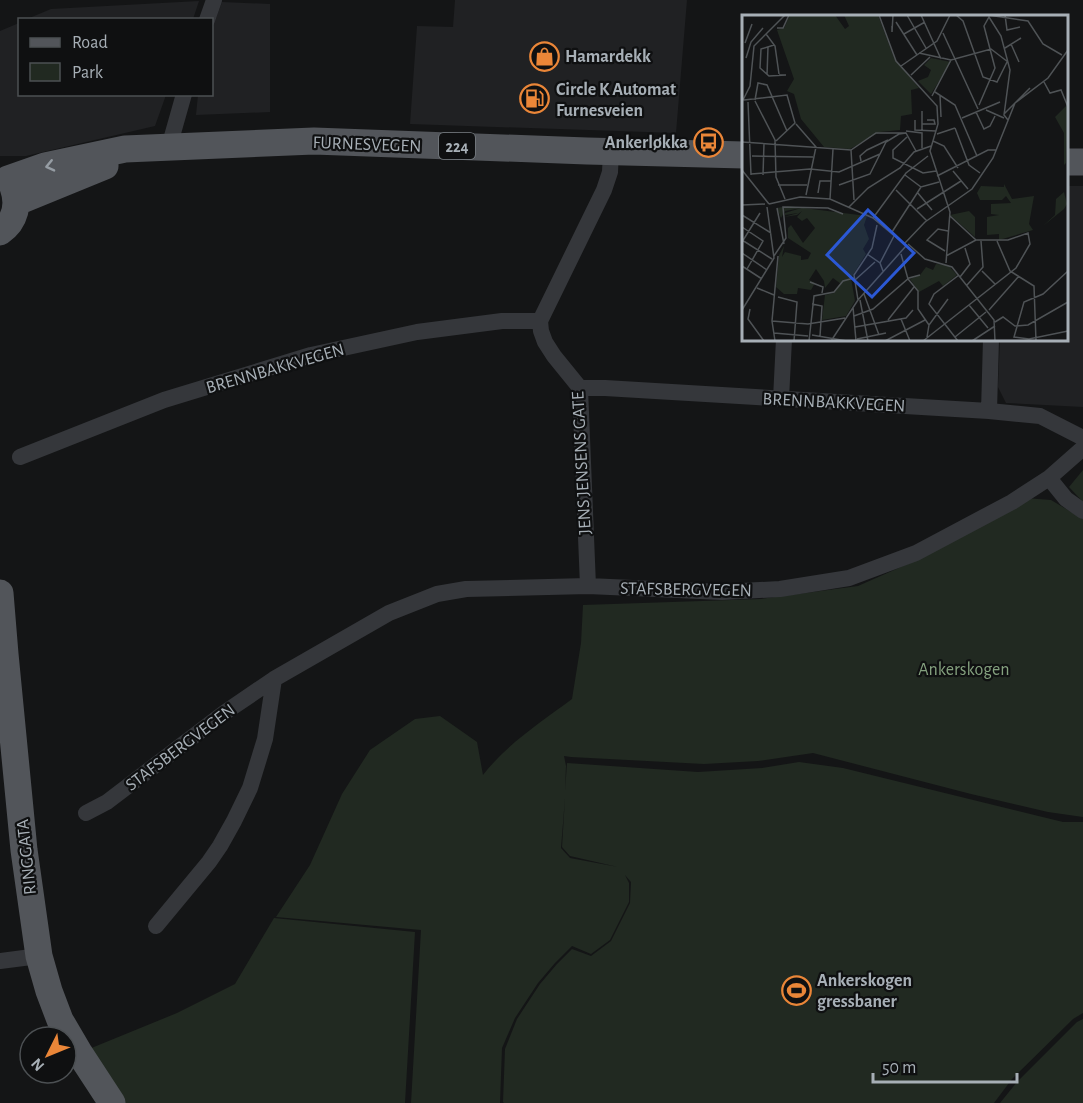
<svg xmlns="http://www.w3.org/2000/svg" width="1083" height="1103" viewBox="0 0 1083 1103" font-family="'Alegreya Sans',sans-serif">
<rect width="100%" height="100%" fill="#141516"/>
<path fill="#202123" d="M455,0H687L676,133L410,124L417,26L453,27Z
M199,1L193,19H27L51,9Z
M222,2L270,4V112L196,115L198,95L212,94V29Z
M19,23L20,94L166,95L155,126L26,156H0V31Z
M1067,186H1083V407L1006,403L998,387L1000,339H1066Z"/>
<path fill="#212921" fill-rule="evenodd" d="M1083,470V502L1069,487Z
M1025,498L1051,500L1083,519V817L1048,812L971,794L813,753L758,761L704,764L571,757L564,756L566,766L565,791L567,763L698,772L762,768L799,762L843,768L1063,822H1083V1013L1073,1019L1012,1079L994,1103H504L503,1102L505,1049L517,1019L540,984L557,964L572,949L591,956L611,941L630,903L631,882L625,875L629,883V902L610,940L591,954L572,946L555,963L538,983L515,1018L502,1048L500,1103H411L421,930L276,917L310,865L342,794L370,750L415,719L440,716L477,742L483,775C507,744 541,722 572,699L581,643L583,605L761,599L858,586L919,559ZM565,798L562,847L570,856L618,867L570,858L561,848Z
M274,918L415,932L405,1103H125L89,1049L177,1013L235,984Z
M1083,1019V1103H1000L1017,1082L1077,1022Z"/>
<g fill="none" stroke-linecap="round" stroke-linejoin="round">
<path stroke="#35373b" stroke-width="16" d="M207,20L214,0
M169,147L184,94
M580,388H605L989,411L1040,416L1083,438
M781,399L784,339
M989,411L991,339
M20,457L164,400L311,355L417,332L502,321H540
M1049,478L1066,499L1083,511
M588,586L580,388L554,356L545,342L541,331L540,321L604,190L610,172L611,151
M86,813L107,802L224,713L274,679L389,613L437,594L466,589L588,586L722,592L780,589L849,578L916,553L1012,502L1049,478L1083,448
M156,926L209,862L220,846L234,821L250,788L265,739L274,679
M0,961L39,956"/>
<path stroke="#52555a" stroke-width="27" d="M1066,162H1083
M8,179L45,166L125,149L314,141L587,151L744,155
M17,202L105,166
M0,232C16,221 19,204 13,187
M0,593L5,654L24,850L39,956L49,991L60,1020L80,1054L112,1103"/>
</g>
<defs><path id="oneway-chevron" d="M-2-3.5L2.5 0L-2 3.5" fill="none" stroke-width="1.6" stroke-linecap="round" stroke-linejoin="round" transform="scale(1.5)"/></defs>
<use stroke="#969da4" href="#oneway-chevron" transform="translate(50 166) rotate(167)"/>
<defs>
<symbol id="shop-ring" viewBox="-11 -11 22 22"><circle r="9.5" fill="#0f1011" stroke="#ea8638" stroke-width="1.5"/><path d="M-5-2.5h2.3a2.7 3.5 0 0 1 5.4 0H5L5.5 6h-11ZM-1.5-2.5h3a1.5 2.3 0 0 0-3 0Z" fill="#ea8638"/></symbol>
<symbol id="fuel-ring" viewBox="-11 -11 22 22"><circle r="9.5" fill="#0f1011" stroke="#ea8638" stroke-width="1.5"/><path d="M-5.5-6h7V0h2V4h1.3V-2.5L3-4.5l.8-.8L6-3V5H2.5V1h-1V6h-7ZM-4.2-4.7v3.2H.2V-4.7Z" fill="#ea8638"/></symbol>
<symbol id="bus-ring" viewBox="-11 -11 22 22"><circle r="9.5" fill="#0f1011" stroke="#ea8638" stroke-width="1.5"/><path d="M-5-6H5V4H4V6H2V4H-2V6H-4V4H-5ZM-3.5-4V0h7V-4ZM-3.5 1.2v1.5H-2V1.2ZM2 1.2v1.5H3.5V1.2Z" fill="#ea8638"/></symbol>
<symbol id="stadium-ring" viewBox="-11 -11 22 22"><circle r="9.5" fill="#0f1011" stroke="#ea8638" stroke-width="1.5"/><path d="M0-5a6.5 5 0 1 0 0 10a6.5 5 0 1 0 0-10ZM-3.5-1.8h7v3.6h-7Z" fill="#ea8638"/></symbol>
</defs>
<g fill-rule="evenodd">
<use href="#shop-ring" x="528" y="40" width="33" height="33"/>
<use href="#fuel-ring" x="518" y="82" width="33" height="33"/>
<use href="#bus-ring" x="692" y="126" width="33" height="33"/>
<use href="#stadium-ring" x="780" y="974" width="33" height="33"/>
</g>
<g text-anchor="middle" stroke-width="4.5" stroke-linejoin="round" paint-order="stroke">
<rect fill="#0f1011" stroke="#797f84" stroke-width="1.5" x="439" y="133" width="36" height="26" rx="4.5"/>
<g font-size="16" font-weight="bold" fill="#a7afb6">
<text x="457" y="152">224</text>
</g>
<g font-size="18" font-weight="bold" fill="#a7afb6" stroke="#0f1011" text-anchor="start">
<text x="565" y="62">Hamardekk</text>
<text x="556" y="95">Circle K Automat<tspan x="556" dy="21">Furnesveien</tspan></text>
<text x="688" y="148" text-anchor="end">Ankerløkka</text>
<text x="817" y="986">Ankerskogen<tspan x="817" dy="21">gressbaner</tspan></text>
</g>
<g font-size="18" fill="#a7afb6" stroke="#0f1011">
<text transform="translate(367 144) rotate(2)" y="6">FURNESVEGEN</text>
<text transform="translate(275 368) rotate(-16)" y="6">BRENNBAKKVEGEN</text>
<text transform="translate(834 402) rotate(3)" y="6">BRENNBAKKVEGEN</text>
<text transform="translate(581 463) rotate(-93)" y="6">JENS JENSENS GATE</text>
<text transform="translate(686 589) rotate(1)" y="6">STAFSBERGVEGEN</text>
<text transform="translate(180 747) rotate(-37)" y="6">STAFSBERGVEGEN</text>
<text transform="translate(26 857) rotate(-96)" y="6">RINGGATA</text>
</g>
<g font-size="18" fill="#84a07e" stroke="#0f1011">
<text x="964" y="675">Ankerskogen</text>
</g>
</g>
<g transform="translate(742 15)">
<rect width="326" height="326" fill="#141516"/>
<path d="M48,0H93L103,14L107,11L102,0H136L152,43L177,73L169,75L170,99L159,101L158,115L138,117L108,134L82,132L59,104L52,79L45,76L52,64L35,15L42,13ZM189,43L209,47L189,79L176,66L186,62L189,55L182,50ZM325,90V125L324,148L322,150V118L313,102ZM262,169L270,184L292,181L287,209L291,215L257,225V219L245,220V202L257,200L249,199V189L269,188L264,181L260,185H238L235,178L239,171L262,172ZM322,177L325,189L322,194L301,211L313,200L314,184ZM46,191L125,201L122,210L127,224L121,234L124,239L109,263L113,286L104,301L80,305L83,280L92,278L99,269L91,263L83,273L82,266L74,254L67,265L73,268L69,275L56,273L55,279H42L34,272L37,240L42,231L40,242L43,237L59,241V245L66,244L69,238L46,223V213L49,210L61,228L73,213L65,203L60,206L55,202L60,196L55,200L42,202L56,198L43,200V198L59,193L43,196L39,203L35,193ZM227,196L233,202V222L208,200ZM194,249L206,250L215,260L201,271L197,266L177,277L168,264L178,260L184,252L191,255Z" fill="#212921"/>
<path fill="none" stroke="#4f5356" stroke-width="1.5" d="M137,0L154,46L195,91L196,109L188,136L208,197L204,248M165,0L184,33M179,0L199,44M214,0L221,6L241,62L255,67L265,47M246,0L286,6L301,29L320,40M263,0L265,15L278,12M154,7L175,40M150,11V17L151,0M35,13H41L47,0M201,18L236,94M24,19L33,31L37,59M162,19L183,7M3,28L10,9M269,29L277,47M32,30L19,34L18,53L27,61L44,60H37M263,33L279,23M177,38L209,45L249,34L266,47M4,43L9,27L21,13M159,51L195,26L208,0M25,60L26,32M169,60L188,42M302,67L308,78L319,75L326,92M193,77L213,90L235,141M198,80L199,102M190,81L209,45M2,85L45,80L53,108L34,126M13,85L16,68L25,70L45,116M13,86L33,125L34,162L43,184M0,87L8,71L12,31L43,0M6,87L9,160M237,90L253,53L242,11L247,2L259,21L268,55L262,100L266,105M244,95L262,103M234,97L242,114L248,111L253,101M262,99L288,73M220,103L258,87M173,105V115L194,116M54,109L74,132L64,180M180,109H193L192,105H185M213,113L227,150L238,158M180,115V96M164,116L180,118V133M195,119L213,113M165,122L151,135V143L181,158L194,156M191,126L202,131L216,153M0,127L109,135L134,118H164M109,135L112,185M10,141L71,142M119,146L118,141L125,135L146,125M0,155L27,189M211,156L226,174M9,159L68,154L97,157L138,139M21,160L22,128M163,160L179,172L197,167M195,161L246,135H254M36,170H65M97,170L128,159L144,127L157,119L164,118L174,136M154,175L185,206M175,177L190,195M76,178L78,166H89M88,184L91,134M27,189L58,182L88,184L131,203L162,229M0,190L23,189M107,192L126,173L158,153L172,137L189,131M35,193L42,229M175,194L219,166M0,200L29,218M131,203L164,158L186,141M183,207L230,174L251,143L273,88L306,63L326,35M0,212L21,226L5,254M150,217L179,172M0,225L30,244M255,226L268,256L292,271L294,326M0,227L18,198M162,229L183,207M166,229L183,244L210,252L252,305L253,326M203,236L185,225L196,214L206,216M0,238L25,255M125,239L138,248L141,256M159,239L166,264M32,241L44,223L41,192L86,193L101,199M204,241L234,225M138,248L152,221M0,251L20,264M240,256L253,269M326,256L301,279L282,287L272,322L287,324L326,316M218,262L228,249L223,233M166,264L176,276V294L187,310M113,265L133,247M68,267L81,272L80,278M225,270L241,252L239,226M15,273L32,280M122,279L137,320M36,282L55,287L52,326M116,285L112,260L130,233L135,210M118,285L126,326M70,289L80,291L78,321M227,290L246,313M111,292L114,326M8,294L6,304L22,326M0,295L32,243L25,192M247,295L277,261M112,301L131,294L167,263L178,260M159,304L168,326M146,305L172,272M30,306L66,309L103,303M253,307L261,302L273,311L286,310L326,287M113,312L164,303L171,295M32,318L66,321M70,320L105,326M185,322L187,310L206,284M213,322L244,297M115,324L144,318M33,326L30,306L36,241M67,326L72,281L92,277L101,266L112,263M89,326L116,285L164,231M143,326L183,305M181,326L274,253L288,229L286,218L266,225H234L208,201M216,326L187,289L192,279L217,260M230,326L253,311"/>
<path fill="#2b58d5" fill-opacity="0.15" stroke="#2b58d5" stroke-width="3" d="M126,195L172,238L130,282L85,240Z"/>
<rect width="326" height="326" fill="none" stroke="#a7afb6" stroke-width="3"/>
</g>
<rect x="18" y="18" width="195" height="78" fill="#0f1011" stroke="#4c5053" stroke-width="1.5"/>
<rect x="30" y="38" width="30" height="9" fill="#52555a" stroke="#4c5053" stroke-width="1.5"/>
<text x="72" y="48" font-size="18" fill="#a7afb6">Road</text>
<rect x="30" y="63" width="30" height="18" fill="#212921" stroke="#4c5053" stroke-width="1.5"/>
<text x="72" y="78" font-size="18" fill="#a7afb6">Park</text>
<g transform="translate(48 1055) rotate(227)"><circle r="28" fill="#0f1011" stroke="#4c5053" stroke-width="1.5"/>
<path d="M0-4.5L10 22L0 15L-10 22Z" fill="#ea8638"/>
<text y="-9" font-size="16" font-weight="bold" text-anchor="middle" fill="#a7afb6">N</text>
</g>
<path d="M873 1073v9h144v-9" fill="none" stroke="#a7afb6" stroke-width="3"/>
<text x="882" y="1073" font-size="18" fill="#a7afb6" stroke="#0f1011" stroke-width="4.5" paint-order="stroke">50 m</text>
</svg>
